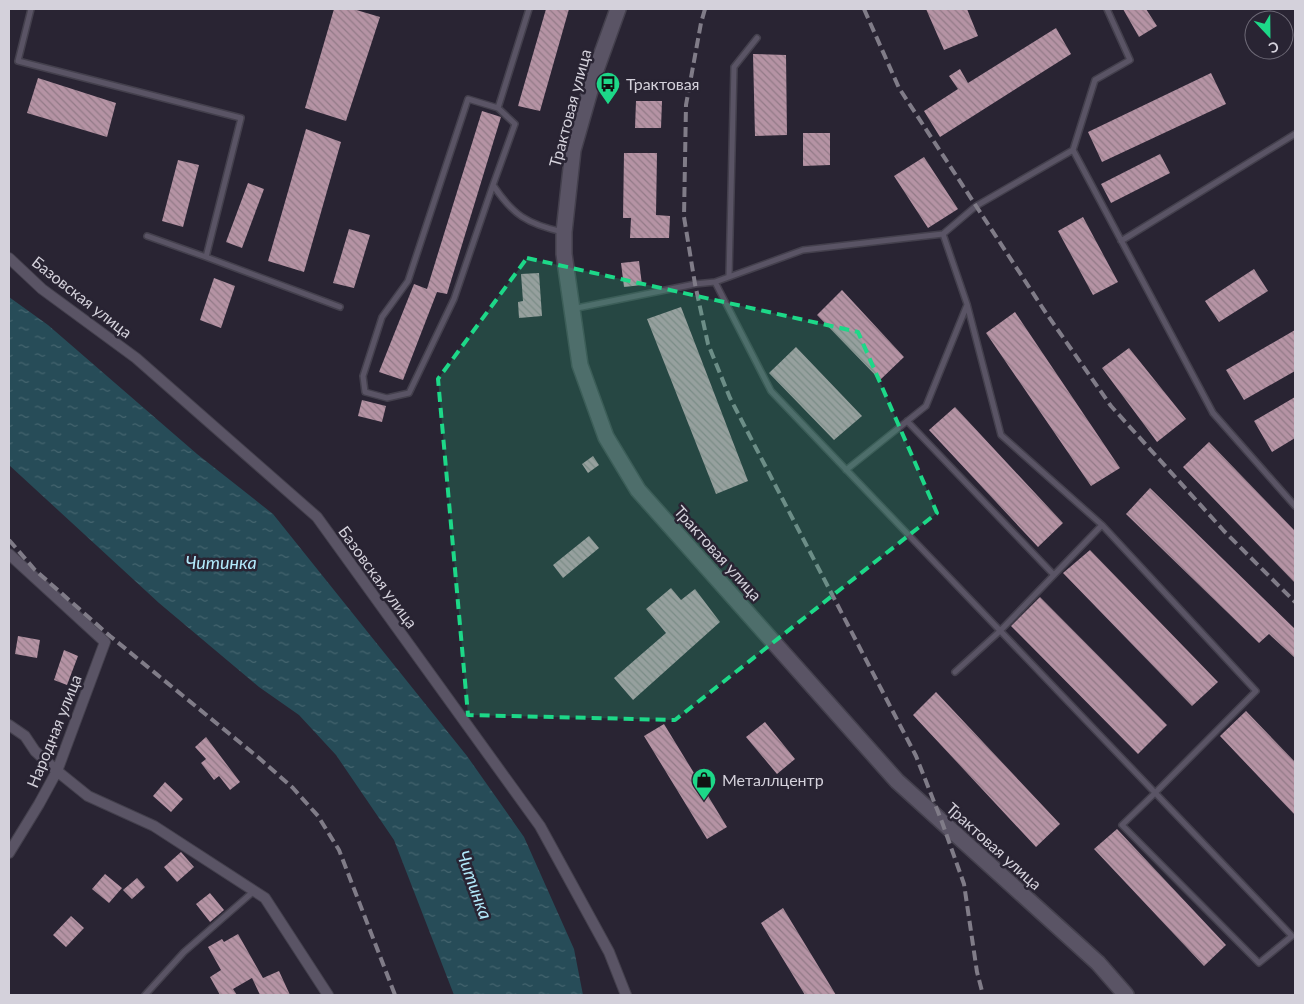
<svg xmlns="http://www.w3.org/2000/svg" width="1304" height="1004" viewBox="0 0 1304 1004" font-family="Lato,sans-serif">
<defs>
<pattern id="water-ripples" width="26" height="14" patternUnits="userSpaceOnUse" patternTransform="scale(1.25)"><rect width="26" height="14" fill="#274c58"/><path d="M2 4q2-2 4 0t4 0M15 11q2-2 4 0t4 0" fill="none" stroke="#45656f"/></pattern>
<pattern id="building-back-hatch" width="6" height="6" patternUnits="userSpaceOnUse" patternTransform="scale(1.25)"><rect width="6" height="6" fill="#b593a4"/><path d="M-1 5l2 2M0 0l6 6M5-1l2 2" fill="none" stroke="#927a87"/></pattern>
</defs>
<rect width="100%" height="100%" fill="#292433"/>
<path fill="url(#water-ripples)" d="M9,297L48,325L197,454L273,514L467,756L524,837L574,949L583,995H454L394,840L336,755L299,715L259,687L159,603L9,465Z"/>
<path fill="url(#building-back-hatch)" d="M334,9H353L380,17L346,121L305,108Z
M546,9H569L540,111L518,106Z
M926,9H967L978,36L944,50Z
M1123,9H1146L1157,26L1139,37Z
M1056,28L1071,54L940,137L924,111L958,89L949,76L960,69L968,83Z
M753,54L786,55L787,135L755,136Z
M1211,73L1226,104L1102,162L1088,132Z
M38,78L116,103L107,137L27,113Z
M636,101H662L661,128H635Z
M482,111L501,117L447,294L437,292L403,380L379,372L414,284L427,289Z
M306,129L341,142L304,272L268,261Z
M803,133H830V165L803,166Z
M624,153H657L656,215L670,216L669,238H630L631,218H623Z
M1160,154L1170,173L1111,203L1101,184Z
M924,157L958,209L928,228L894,176Z
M178,160L199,165L183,227L162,221Z
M248,183L264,189L242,248L226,242Z
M1083,217L1118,282L1093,295L1058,231Z
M349,229L370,235L354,288L333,283Z
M639,261L642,285L624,287L621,263Z
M1254,269L1268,291L1219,322L1205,301Z
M539,273L542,316L519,318L518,302L523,301L521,274Z
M214,278L235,286L221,328L200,320Z
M842,290L904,357L880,380L817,315Z
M681,307L748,481L716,494L647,319Z
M1015,312L1120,468L1091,486L986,333Z
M1295,330V371L1244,400L1226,370Z
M796,347L862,416L834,440L769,373Z
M1129,348L1186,419L1157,442L1102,368Z
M1295,397V438L1272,452L1254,421Z
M362,400L386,406L382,422L358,416Z
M955,407L1063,523L1038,547L929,430Z
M1209,442L1295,531V583L1183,467Z
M593,456L599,465L588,473L582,464Z
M1150,488L1295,629V658L1269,634L1259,643L1126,514Z
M589,536L599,548L563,578L553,565Z
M1090,550L1218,682L1192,706L1063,573Z
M671,588L681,600L695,589L720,622L633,700L614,678L666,633L646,609Z
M1040,597L1167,725L1138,754L1011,626Z
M18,636L40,640L37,658L15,654Z
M64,650L78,656L67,685L54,680Z
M936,692L1060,824L1036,847L913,715Z
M1246,711L1295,762V815L1220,736Z
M765,722L795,759L777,774L746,737Z
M664,724L727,827L707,839L644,736Z
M206,737L240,782L230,790L219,776L214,780L201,763L206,759L195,747Z
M165,782L183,799L171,812L153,796Z
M1117,829L1226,945L1204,966L1094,849Z
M181,852L194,867L177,882L164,867Z
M105,874L122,888L109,903L92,889Z
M137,878L145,887L132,899L123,890Z
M210,893L224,910L210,922L196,904Z
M783,908L836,995H805L761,923Z
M71,916L84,928L66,947L53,935Z
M238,934L263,978L279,971L290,995H260L252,978L233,989L237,995H220L210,977L221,970L208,947L222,939L224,942Z"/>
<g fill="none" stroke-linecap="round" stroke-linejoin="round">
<defs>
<path id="lane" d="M31,9L18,61L241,118L206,257L340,307
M529,9L498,108L515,124L493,185C513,215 527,224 563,232
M1073,150L1095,80L1130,60L1107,9
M493,185L454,299L409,393L387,398L365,392L363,376L382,317L408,281L468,99L498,108
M943,234L976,206L1073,150L1213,413L1295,506
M147,236L206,257
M1121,241L1295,134
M729,277L734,67L757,38
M715,282L803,250L943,234L967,304L1001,435L1102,525
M572,309L695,284L715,282L771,391L1292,936L1259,963L1122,825L1155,793L1256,691L1102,525L1000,631L955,672
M907,421L1054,575
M846,470L926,406L967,305
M145,995L184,952L254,891"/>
<path id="street" d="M9,258L42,289L136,358L317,517L540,826L609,952L626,995
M9,554L105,642L57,771L39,804L9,853
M9,725L25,736L35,751L57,771L88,796L154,826L265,898L328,995"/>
<path id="secondary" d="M618,9L596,70L573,150L564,232V254L580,365L606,437L638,490L897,781L1098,963L1126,995"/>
</defs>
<use href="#lane" stroke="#44404d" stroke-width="8"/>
<use href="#street" stroke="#44404d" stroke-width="12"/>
<use href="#secondary" stroke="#44404d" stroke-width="18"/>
<use href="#lane" stroke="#5a5465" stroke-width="5"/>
<use href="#street" stroke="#5a5465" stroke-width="10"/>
<use href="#secondary" stroke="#5a5465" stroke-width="15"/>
<path stroke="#807c88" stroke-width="4" stroke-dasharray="10 5" stroke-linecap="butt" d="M705,9L701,23L686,105L684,217L695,284L708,344L730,398L916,756L942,822L964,884L977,972L983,995
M864,9L899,88L1046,313L1111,406L1224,531L1295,602
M9,540L35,570L110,636L259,758L293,788L318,816L339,850L395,995"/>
</g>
<path fill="#1dd888" fill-opacity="0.2" stroke="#1dd888" stroke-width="4" stroke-dasharray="10 6" stroke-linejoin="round" d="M527,258L858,332L937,513L675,720L468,715L438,379Z"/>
<defs>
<symbol id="bus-pin" viewBox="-11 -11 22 30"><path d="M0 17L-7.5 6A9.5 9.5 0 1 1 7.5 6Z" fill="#1dd888" stroke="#292433"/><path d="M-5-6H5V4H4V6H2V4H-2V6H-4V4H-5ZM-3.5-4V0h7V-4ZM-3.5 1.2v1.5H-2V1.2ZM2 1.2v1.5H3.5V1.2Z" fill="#111"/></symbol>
<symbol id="shop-pin" viewBox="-11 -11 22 30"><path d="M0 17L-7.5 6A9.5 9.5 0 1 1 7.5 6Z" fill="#1dd888" stroke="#292433"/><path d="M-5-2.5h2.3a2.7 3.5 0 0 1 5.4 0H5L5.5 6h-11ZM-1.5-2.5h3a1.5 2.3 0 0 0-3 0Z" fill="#111"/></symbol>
</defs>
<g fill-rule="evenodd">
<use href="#bus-pin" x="594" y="70" width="28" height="38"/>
<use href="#shop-pin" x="690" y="766" width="28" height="38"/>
</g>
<g text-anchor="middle" stroke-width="5" stroke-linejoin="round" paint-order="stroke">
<g font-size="16" fill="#d4d1db" stroke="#292433" text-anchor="start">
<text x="626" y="90">Трактовая</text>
<text x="722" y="786">Металлцентр</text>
</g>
<g font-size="16" fill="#d4d1db" stroke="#292433">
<text transform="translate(570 108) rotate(-75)" y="6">Трактовая улица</text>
<text transform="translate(82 297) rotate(38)" y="6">Базовская улица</text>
<text transform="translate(718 553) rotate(48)" y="6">Трактовая улица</text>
<text transform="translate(378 577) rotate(54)" y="6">Базовская улица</text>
<text transform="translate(54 731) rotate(-68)" y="6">Народная улица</text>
<text transform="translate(994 846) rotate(42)" y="6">Трактовая улица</text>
</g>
<g font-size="18" font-style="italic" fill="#b2e9fb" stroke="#292433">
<text x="221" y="569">Читинка</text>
<text transform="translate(474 885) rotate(70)" y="6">Читинка</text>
</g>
</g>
<rect width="1304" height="1004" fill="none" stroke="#d4d1db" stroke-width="20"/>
<g transform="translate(1269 35) rotate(158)"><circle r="24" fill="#292433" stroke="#6d6976"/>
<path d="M0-4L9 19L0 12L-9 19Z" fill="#1dd888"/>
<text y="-8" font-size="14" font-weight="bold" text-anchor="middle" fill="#d4d1db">С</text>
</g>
</svg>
